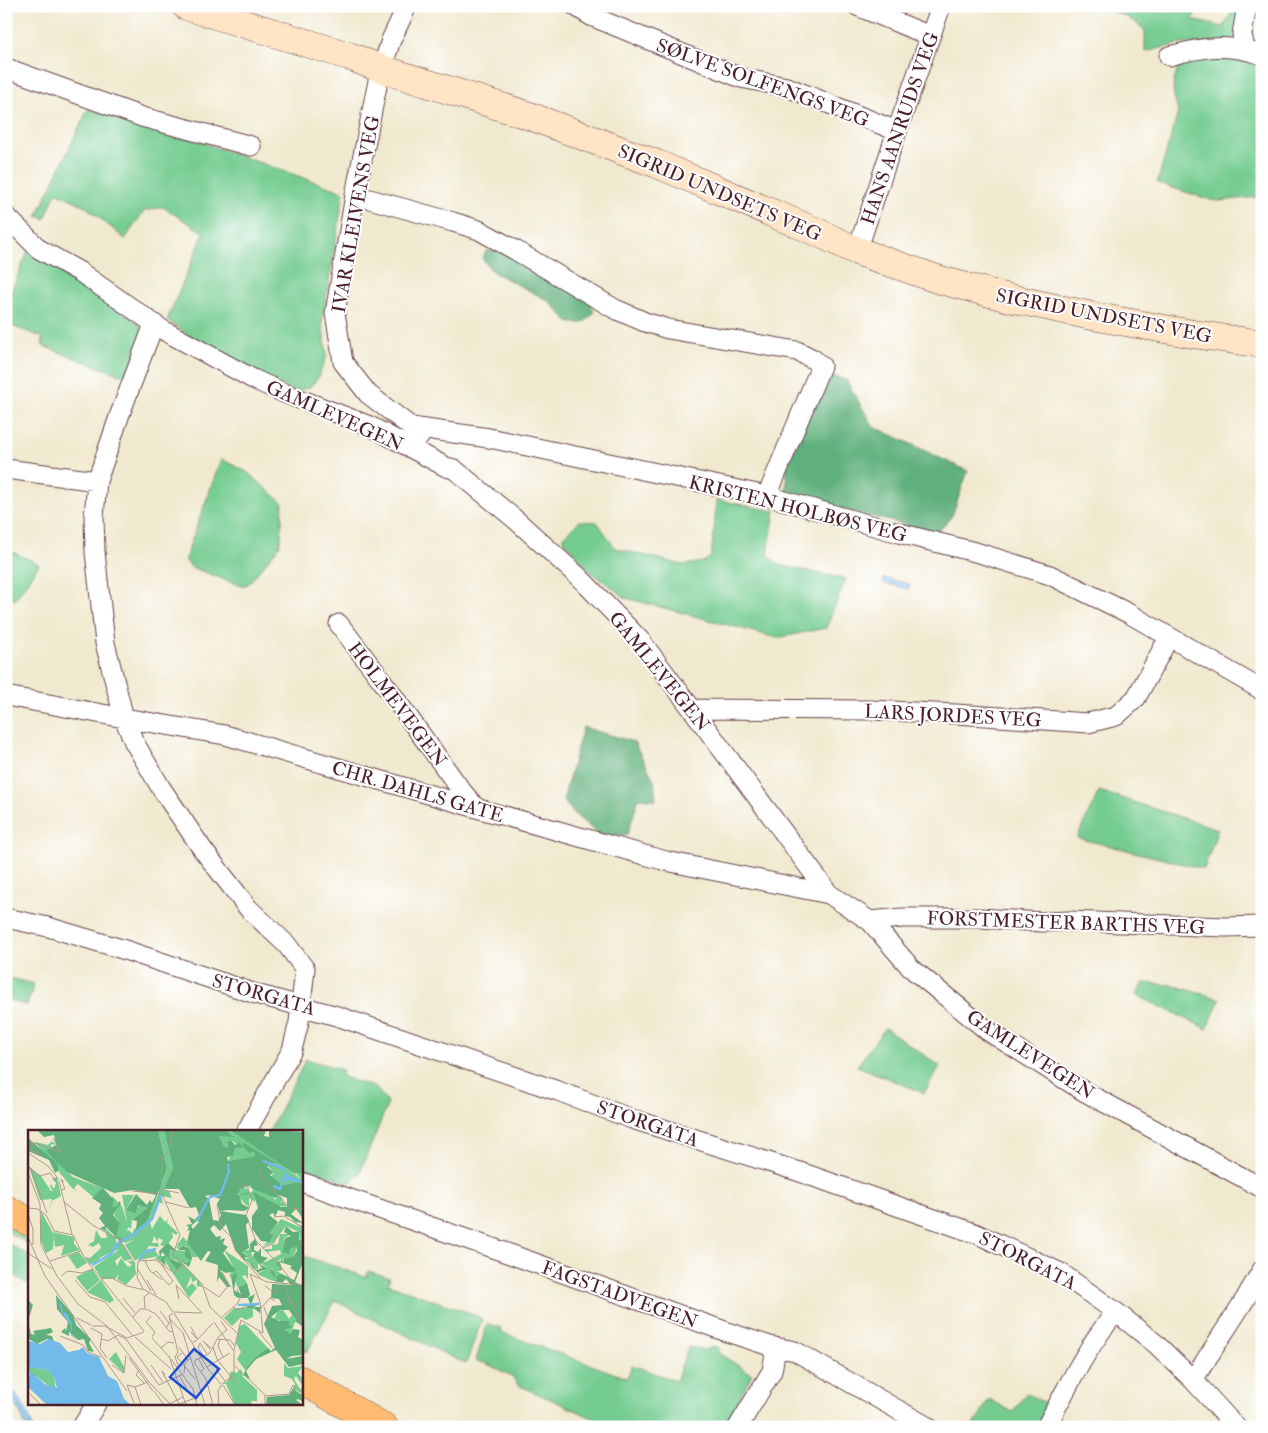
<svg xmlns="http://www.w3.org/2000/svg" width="1268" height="1433" viewBox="0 0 1268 1433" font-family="'IM FELL Double Pica',serif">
<rect width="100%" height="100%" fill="#fff"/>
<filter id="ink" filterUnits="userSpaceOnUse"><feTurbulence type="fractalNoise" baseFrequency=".02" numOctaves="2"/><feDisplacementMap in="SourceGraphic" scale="10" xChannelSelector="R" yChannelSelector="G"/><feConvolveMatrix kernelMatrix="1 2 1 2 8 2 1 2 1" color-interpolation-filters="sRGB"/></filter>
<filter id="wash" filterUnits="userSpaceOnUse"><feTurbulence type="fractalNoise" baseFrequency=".0096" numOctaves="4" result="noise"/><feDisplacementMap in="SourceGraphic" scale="20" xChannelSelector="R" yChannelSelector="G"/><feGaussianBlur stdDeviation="1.12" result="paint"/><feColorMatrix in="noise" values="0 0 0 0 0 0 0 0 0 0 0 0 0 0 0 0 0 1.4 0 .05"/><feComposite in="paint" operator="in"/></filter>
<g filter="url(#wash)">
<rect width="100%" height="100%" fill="#f0e9cf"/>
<path fill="#74cc91" stroke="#5f765e" d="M1083,6H1178L1195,11L1193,20L1223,27L1236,6H1242L1235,37L1228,42L1179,44L1145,52V31C1126,11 1108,11 1083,6Z
M1207,52L1262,61V199L1257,197L1220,201L1211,200L1157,183L1178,113C1175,96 1170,92 1176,74C1177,70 1178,65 1181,63C1185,58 1201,54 1207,52Z
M88,109L195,140L344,192L322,322L327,355L318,378L310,387L295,392L195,340L167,320L204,233L163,207L144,211L125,239L85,206L56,192L45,219L37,216Z
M28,251L62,269L139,324L145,338L129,378L43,346L42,337L6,324V304Z
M221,459L247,472L283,503L281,538L279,547L248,584L241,586L191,567L185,559Z
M717,500L775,511L768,554L779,565L846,579L826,628L777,638L626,598L591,572L562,538L579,521L597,522L615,548L683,565L703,562L711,557Z
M6,549L39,564L15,600L6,595Z
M1099,791L1218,829L1204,869L1077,838Z
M6,977L34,984L27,1006L6,999Z
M1143,983L1172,985L1220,999L1207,1029L1136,995Z
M885,1028L940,1066L924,1093L857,1066Z
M306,1059L343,1070L341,1076L376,1088L388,1103L359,1175L350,1183L301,1166V1132H269Z
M6,1224L29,1237V1244L6,1231Z
M6,1242L29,1256V1285L6,1270Z
M301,1255L366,1277L369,1271L390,1278L388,1284L473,1314L482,1319L466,1364L335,1301L307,1352L301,1349Z
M487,1324L501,1328L500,1332L627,1378L632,1365L676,1381L688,1347L705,1350L714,1346L720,1349L718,1353L752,1374L724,1427H613L518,1385L512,1376L485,1363L476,1361Z
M1026,1393L1049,1405L1036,1427H973L989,1399L1013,1412Z"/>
<path fill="#5fb07b" stroke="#546853" d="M487,250L504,252L590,301L594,313L583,323H570L547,300L493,272L482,258Z
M828,374L846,380L873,426L968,471L952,516L937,533L786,495L787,464Z
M583,727L634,742L654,780L656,800L639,798L627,835H599L574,814L563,800Z"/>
<path fill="#71bae9" stroke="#5e6c8a" d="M884,578L910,584L909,589L883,583Z
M6,1383C19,1397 26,1409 33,1427H26L19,1410L6,1393Z"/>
</g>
<g filter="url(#ink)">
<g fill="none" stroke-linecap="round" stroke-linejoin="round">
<defs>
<path id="street" d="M407,6L391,40L378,81L355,195L335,313L343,362L368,394L411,427L420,436
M575,6L591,16L741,78L787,87L897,131
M857,6L930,36
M1245,49L1242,34L1247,6
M1169,56C1202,47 1229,43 1262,55
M6,68L142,117L251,146
M355,195L453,222L479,230L515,250L615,309L645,322L668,329L797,351L813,359L821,366L767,496
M6,216L39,249L80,272L163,330L253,379L284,393L370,426L446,467L454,469L516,520L580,578L640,640L692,709L829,894L870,921L911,968L988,1031L1085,1092L1262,1188
M857,251L897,131L941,6
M154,324L120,414L97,481L94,517L95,552L105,643L124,718L134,742L161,788L203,850L248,908L287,945L305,969L299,1022L292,1050L246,1132
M411,427L489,438L767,496L899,533L979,553L1050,575L1128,613L1260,689L1262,691
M6,469L97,481
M339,624L383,682L461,790L476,808
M6,696L124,718L225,735L476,808L666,861L829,894
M692,709L871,710L956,714L1088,723L1116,716L1136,698L1169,637
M6,918L48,927L122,949L256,994L337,1016L558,1091L632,1119L800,1172L977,1234L1061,1273L1116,1312L1156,1344L1193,1380L1236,1427
M870,921L902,918H980L1042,922L1069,921L1225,927L1262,926
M301,1182L507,1253L730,1333L770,1346L795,1351L928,1427
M1193,1380L1244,1301L1262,1270
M82,1427L96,1404
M738,1427L772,1371L775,1354L770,1346
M1046,1427C1067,1388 1087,1346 1116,1312"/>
<path id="secondary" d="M186,6L349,56L382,69L527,115L657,164L819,233L857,251L940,280L1009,298L1092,316L1193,334L1262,344"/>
<path id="primary" d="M6,1209L29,1222
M301,1380L384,1427"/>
</defs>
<use href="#street" stroke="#633d44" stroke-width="21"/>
<use href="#secondary" stroke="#633d44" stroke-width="29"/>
<use href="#primary" stroke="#633d44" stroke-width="29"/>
<use href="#street" stroke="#fff" stroke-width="19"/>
<use href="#secondary" stroke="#ffe4c6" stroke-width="28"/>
<use href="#primary" stroke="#febb71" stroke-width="28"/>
</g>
</g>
<g text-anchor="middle" stroke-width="4" stroke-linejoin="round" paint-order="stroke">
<g font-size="19" fill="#4a1f2b" stroke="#fff">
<text transform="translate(763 82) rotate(20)" y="7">SØLVE SOLFENGS VEG</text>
<text transform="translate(899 128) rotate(-71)" y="7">HANS AANRUDS VEG</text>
<text transform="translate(720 192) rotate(23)" y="7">SIGRID UNDSETS VEG</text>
<text transform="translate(355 214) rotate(-80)" y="7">IVAR KLEIVENS VEG</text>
<text transform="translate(1104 315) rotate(11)" y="7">SIGRID UNDSETS VEG</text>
<text transform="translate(335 415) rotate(24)" y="7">GAMLEVEGEN</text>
<text transform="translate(798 508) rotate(14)" y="7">KRISTEN HOLBØS VEG</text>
<text transform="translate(660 671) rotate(51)" y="7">GAMLEVEGEN</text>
<text transform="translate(398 704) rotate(53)" y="7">HOLMEVEGEN</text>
<text transform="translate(953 715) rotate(3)" y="7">LARS JORDES VEG</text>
<text transform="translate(418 791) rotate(16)" y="7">CHR. DAHLS GATE</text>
<text transform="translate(1066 922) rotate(2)" y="7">FORSTMESTER BARTHS VEG</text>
<text transform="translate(264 994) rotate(16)" y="7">STORGATA</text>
<text transform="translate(1031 1054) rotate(33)" y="7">GAMLEVEGEN</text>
<text transform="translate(648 1123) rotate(19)" y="7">STORGATA</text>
<text transform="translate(1028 1260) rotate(27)" y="7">STORGATA</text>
<text transform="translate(620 1294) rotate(20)" y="7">FAGSTADVEGEN</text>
</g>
</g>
<g transform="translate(28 1130)">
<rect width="275" height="275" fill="#f0e9cf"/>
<path d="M130,0H136L145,38L136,60L141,61L144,68L133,66L135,74L131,72L122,93L124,99L133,84L132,86L137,92L140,89L139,93L150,103L148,105L144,102L145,107L138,117L132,115L135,110L130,108V112L126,106L124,113H130L131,117L121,116L118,121L126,119L131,126H138L149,140L150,131L141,128L142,121H159L162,130L159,133L151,130L172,152L174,157L169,156V150L164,152L163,146L158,159L164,153L169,158L161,168L135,128L132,132L127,128L130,126L112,130L117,122L107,131L97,115L105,110L97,113L87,107L92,93L86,85L90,77L84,78V66L94,76L99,93L94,65H106L98,80L108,82L110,75L119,78L104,90L103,99L100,97L99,101L101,100L104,104L106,99L120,90L131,62L130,54L133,56L139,39ZM197,0H202L252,32L272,49L268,41L275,44V55L272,52L256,55L243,47L246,42L233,30L249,35L215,12L214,16L226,22L227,26L200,31L207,18H214L203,10L199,13L200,18L196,16L191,6H206ZM24,11L28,15L23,14L24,20L19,21L45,47L74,58L68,65L65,67L50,54L46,58L49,61L44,58L7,12L20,15ZM1,37L13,46L23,61H25L22,57L23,54L26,59L28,53L24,49L29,47L33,66L24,71L20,84L24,69L12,70ZM221,55H223L220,60L223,63L226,58L243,64L247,70L251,65L255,69L252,73L255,71L259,77L252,76L249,80H245L247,76L231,65L227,66V72L221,68V76L218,75L211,67V60L215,57L220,60ZM13,81L26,105L25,102L46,107V114L52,120L33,126L36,115L27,117L26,106L25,119L18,123L12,109ZM253,89L274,98L275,115L270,116L265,127L256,133L254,128L249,132L252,138L249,141L254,144L251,147L243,142L245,139L243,138L242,143L249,149L245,151L233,146L230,143L240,139L230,131V139H227L216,129L222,128L214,121L221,120L222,114L224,126L237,132L253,124L252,120L239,122L235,119H244V115L250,114L252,104H263L256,108L257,117L272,115L271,102L258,96L245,113L235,116L246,105L242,103ZM77,98L88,108V115L93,112L104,129L96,131L93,126L87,131L89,136L93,128L100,137L104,135L99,131H106L107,134L108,144L98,155L89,149L91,144L87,149H74L66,137L92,119L73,127L68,133L62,134L56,127L62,128L73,118L71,113L65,117L60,115L66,111L68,100L73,108H79ZM155,107L171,125L169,127H162L158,116L151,119L149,118L148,119L149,116L152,118L149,115ZM196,120L220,136V149L217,145L214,146L219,153L209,157L206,145L201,147L205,136ZM51,122L59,133L49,139L40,126ZM64,139L72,150L59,161L48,147ZM73,150L86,170L82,173L59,162ZM206,178H225V187L218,190L213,187L204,196L196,188ZM255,180L261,189L264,185L268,190L262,205L257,198H261L260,193L246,189L250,181ZM217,194L240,218L217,240L209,229L213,222L208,213L211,196ZM88,222L97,239L96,243L81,229ZM256,233L260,238L275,236L270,243L275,249V256L268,246L266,249L272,259L275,257V264L267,259L273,266L264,260L267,254L264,249L256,246ZM0,237L20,240L26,247L28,261L8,246L9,252L2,241L3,247ZM213,239L215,247L229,260V271H223L224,275H207L198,254H195L200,251L203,241L208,243Z" fill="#74cc91"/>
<path d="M9,0H130L139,39L120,90L108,100L109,91L104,90L119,78L110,75L108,83L98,80L108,64L119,75L122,70L124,73L128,65L105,60L86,63L75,58L86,70L84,77L90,76L91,71L93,73L85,85L92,93L88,106L94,109L102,105L88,116L91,110L78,97L77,101L72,98L77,96L71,88L75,83L71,79L73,74L64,68L74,58L39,42L18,21L28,15L26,5L16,7ZM136,0H197L207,7L191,6L196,16L200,18L199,12L203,10L207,15L212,12L214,18H207L205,26L199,27L200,31L227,26L226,22L221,23L214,16L215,12L250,34L233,31L241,35L239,37L246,42L242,45L255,55L272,52L275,55V89L268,79L263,84L275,93L267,92L275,97V99L267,92L262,87L257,86V82L250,80L247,87L245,83L241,85L250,92L242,103L246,105L241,112L233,111L224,99V86L230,78L225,62L253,77H259V68L251,65L248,68L223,58V55L212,59L210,65L220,63L221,64L211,65L214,74L222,78L216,81L201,80L192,81L218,85L221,91L218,95L221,118L214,122L222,128L217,127L218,132L207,120L198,94L192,101L186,95L182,99L188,107L193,106L192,110L197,108L195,114L200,117L195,123L208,141L198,143L192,140L203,157H199L191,147L189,153L190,135L177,131L183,122L180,121L173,131L159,112L162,100L159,101L161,97L158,95L164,94L160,86L169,91L163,96L165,99L171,92L167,89L171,85L168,77L162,78L151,59H136L145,38ZM181,65L192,69L189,73L193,86L190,91L185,90L181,69L177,66ZM202,0H238L236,6L241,7V0L275,2V44L267,43L273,48ZM0,8L30,34V41L27,43L21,30L0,21ZM258,96L265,102L275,101L271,102V110H275V132L267,152L275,156V197L267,191L262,194L268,190L261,180H252L243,187L251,191H261V195L265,197L257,199L262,204L265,199L272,200L270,207L275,210V225L264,226L258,229L275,226V234L261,237L248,220L228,229L218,241L222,249L215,245L219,237L228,227L240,218L243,221L247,218L236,194L244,176L254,175L251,169L243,168L244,154L263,155L258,149L254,153L246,151L249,149L242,143L243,138L248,146L254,144L266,150L269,143L262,138L264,136L252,132L254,140L249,141L252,138L249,134L247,136L249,132L253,131V128L256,133V129L265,127L269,121V116L262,119L261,124L255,122L257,108L263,106L256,102ZM227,109L230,115L226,116V120L230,122L233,118V126L240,128L232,134L240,139L230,142L233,146L223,136V133L228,140L234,138L225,126L227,122H223L222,114ZM140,113L149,121L155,116L160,118L164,128L161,137L151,130L159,133L162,130L157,126V120L145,121L142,120L141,128L154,134L149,140L138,126L136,129L138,136L132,131L137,125L134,122L132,128L131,121ZM209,143L206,160L213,164L210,157L219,153L222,165L219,168L227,164L223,175L232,173L226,177H232V183L225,178H218L222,174L220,168H210L206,165L203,146ZM28,165L45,185L48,195L63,209L61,213L66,222L60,221L56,209L50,210L41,202V206L33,202L37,198L38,201L40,192L29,179ZM0,170L5,175L0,191L3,204L7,205L5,201L23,198L25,202L18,205L24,206L26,212L19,209L9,214L1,209L0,207ZM265,259L275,266V272L270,269L268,270L275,275H238L239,267L261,265Z" fill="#5fb07b" fill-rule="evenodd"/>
<path d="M31,171L34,175L35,183L37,182L39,184L44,194V199L42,204L44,205L50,213L51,220L55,217L59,223L71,227L80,246L89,251L96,269L103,275H19L0,257L2,241L17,254L29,258L26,247L20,240L0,237L1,211L12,214L21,209L32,213L40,222L51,220L50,213L42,204L43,195L34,183Z" fill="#71bae9"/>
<path fill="none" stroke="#71bae9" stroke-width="2.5" d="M235,31L254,38L256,41M256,49L275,51M245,56L252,59L257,45L272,52M181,67L192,65L201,42L200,34M169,91L181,68M111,130L118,121L128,119M64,135L83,124L90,113L109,102L124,89L133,65M210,175L231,174"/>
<path fill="none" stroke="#ae988d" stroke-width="1" d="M0,19L11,24L3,12L33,22L25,8M0,23L20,36L31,50M1,37L12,46L22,43L28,51M2,37L19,83M232,38V44L261,78L275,79M1,45L12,74L13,115L29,146L50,174L79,196L121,252L143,275M31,51L44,104M209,52L219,57L224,70L218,85L228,111L250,133L266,154M136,58L135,67L152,105L145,124L174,154L182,177L209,203M33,60L37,59L33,49L36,52M136,60L151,63M104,61L134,64M133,63L134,30L141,19L145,0M36,72L66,96L92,110L107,134M138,72L161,78M189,74L193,97L203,107L208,121L232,148M0,78L10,79L18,85M0,84L5,99V115M18,85L26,101L45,105L57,129L116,201M246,87L256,86L275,98M0,107L17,146L99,261M234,118L245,114L253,100M0,123L24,139M22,131L53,121M117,131L122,141L134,150M109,138L123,161M125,143L128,141L141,155L145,151L133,134M33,146L40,141L54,143L65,139M74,149L82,147L99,156L117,160L138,172L145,182M47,150L62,167L77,172L105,206M119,150L128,165M257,154L261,170L275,180M237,156L248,164V153M176,157L191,167L201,155L194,142M115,159L109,147L110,131L128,130L146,143L155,135M95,168L107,183M151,169L148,155L174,183M261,170L275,195M206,177L208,180L220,176M236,177L242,193M117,178L116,167L121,163M233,178L242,168L247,171M132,181L141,193L139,197M146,182L173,183M145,183L141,186L150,222L147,227L150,235M146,183L180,239L193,254M123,186L118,192L127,202L124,207M105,187L112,179H118L128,184L141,201L145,202M194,187L209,174L213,167L209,159M49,188L63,195M142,189L155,203L177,275M186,192L205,220M64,196H77L99,208L116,202M63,198L74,204L72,218L79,228M163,202L169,209L163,197M231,202L246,220M32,206L55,215L60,222L73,227M107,207L143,239M124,208L142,228M189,208L199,200L193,191M74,209L80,211L90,205L98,209L131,255L155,244M192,209L190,216L195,227M165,211L167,212L185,193M206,215L202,210L189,209L185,217L189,229L207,252M151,217L160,230M133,218L140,212L146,213M182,219L175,211L183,218M154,223L149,227L167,249M175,225L170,218L172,213L179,224M141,226L158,275M101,228L125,261M170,228L176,239L173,241M143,229L165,259L169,275M167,234L178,249L185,275M84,235L96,243L98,225M123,235L135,252M167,235V230L181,224L185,217M207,236L238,266M179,237L202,223M188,239L197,251M111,240L108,245L116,253M156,243L157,233L163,228M137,245L134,241L151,274M151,245L162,265M194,254L206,245V220L213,190L235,203L232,172L222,144L239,152L275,155M195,255L207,275M107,257L113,275M126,261L136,275M0,262L13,275M106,273L99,255L107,257L120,252M139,275L155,267M149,275L167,268M191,275L190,261L194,254M237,275V266L261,264L265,255L275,266"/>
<path fill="#1d4ed8" fill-opacity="0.15" stroke="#1d4ed8" stroke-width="2.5" d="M166,219L191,239L168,268L142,247Z"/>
<rect width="275" height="275" fill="none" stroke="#4a1f2b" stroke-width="2.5"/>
</g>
<rect width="1268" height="1433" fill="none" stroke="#fff" stroke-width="25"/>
</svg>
